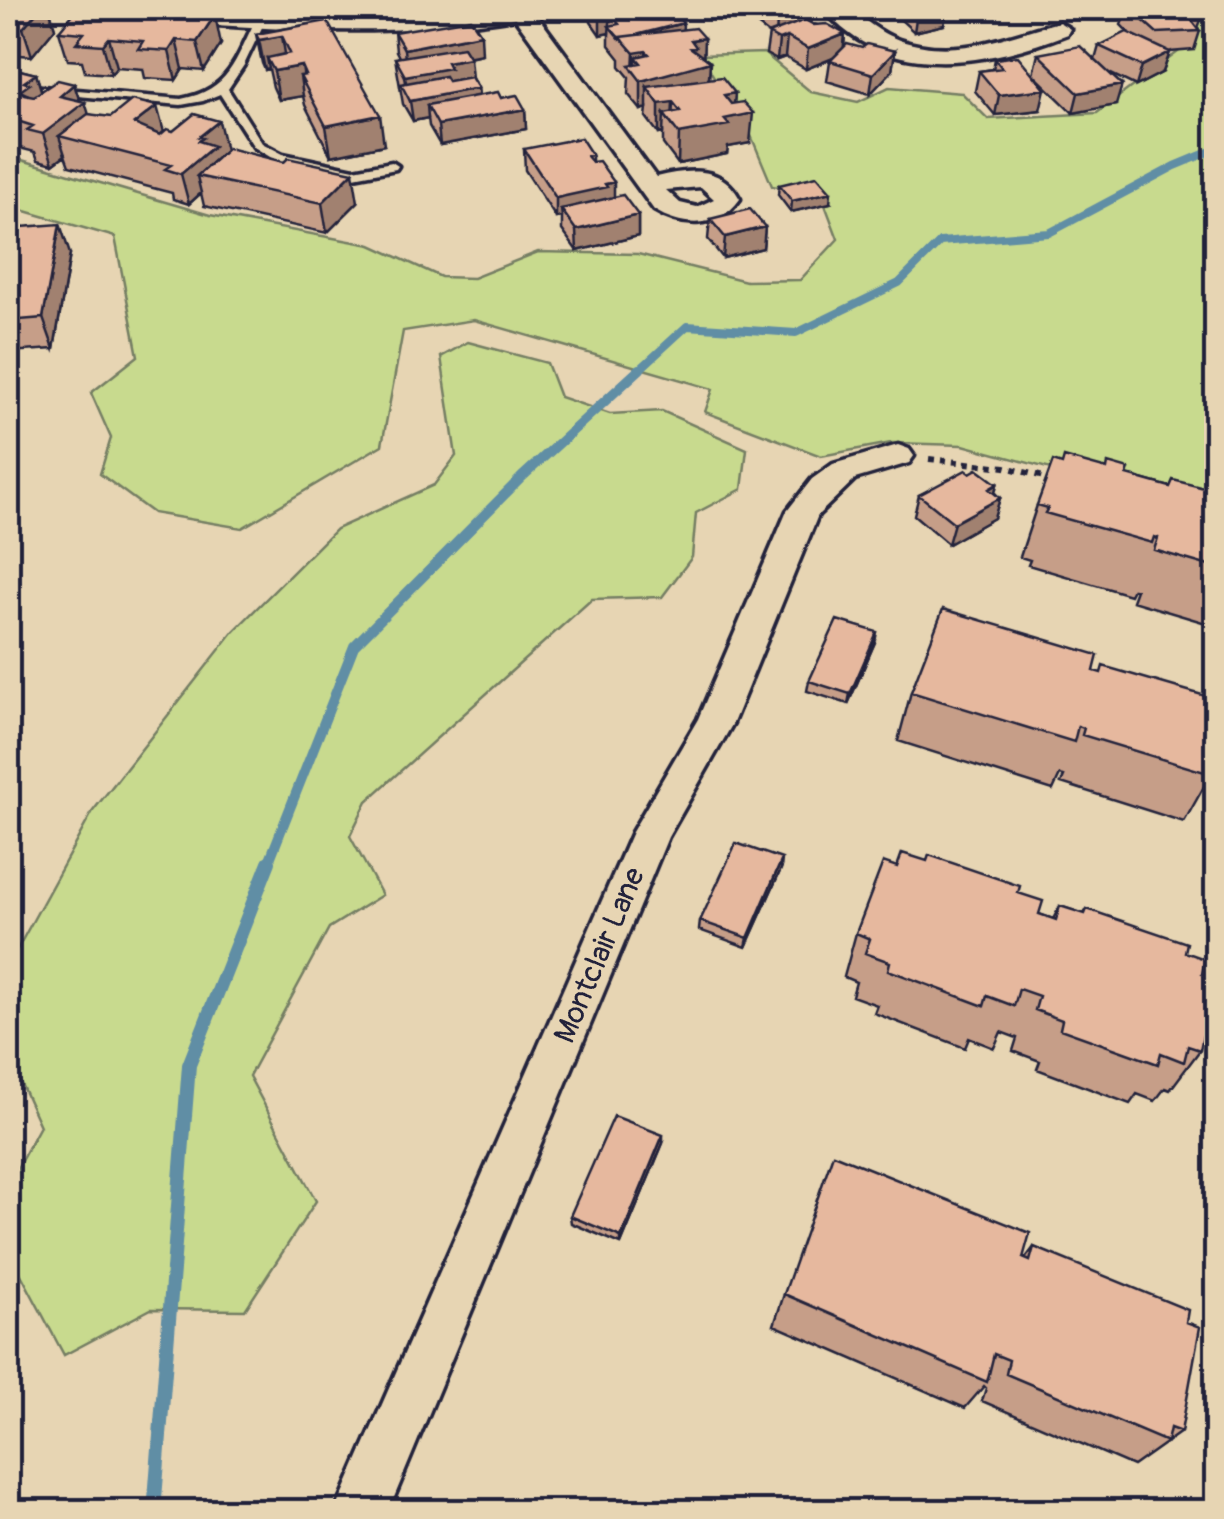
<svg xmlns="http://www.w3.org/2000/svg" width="1224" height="1519" viewBox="0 0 1224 1519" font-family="Pangolin,sans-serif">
<rect width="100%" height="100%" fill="#e7d5b3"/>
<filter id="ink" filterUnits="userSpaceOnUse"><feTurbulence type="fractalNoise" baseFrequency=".01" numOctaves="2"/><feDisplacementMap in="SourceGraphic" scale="20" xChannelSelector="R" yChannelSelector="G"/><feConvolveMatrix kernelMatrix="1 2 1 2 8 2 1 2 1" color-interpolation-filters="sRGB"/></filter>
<g filter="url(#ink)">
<path fill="#c8da8e" stroke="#757e64" stroke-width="2.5" d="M1160,8H1216V514L963,445L891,443L821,456L705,412L713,389L474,320L403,331L382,445L242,528L153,513L100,474L111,438L91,393L138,356L115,237L8,206V156L210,215L371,245L441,277L473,278L538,252L638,254L746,281L800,280L838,239L821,194L772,186L750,133L700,55L764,53L811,92L858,102L889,87L962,93L988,119L1097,113L1194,40Z
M468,342L547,363L560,397L610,414L662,411L747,449L742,489L696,513L692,557L662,597L592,599L367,801L350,836L382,895L329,928L249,1076L316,1201L245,1310L151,1309L64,1355L8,1250V1185L40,1126L8,1055V966L93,811L234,631L336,529L434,485L456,456L441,357Z"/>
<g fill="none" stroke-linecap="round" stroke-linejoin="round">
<path stroke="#618ea5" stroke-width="8" d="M637,372L687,326L796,333L899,283L940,242L1049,233L1175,166L1216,149"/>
<path stroke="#618ea5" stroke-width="10" d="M268,864L354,646L522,477L640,369"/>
<path stroke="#618ea5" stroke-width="14" d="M154,1512L189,1065L269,862"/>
<defs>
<path id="service" d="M260,18L265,21L244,65L228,89L262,143L283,154L354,169L392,162L398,166L396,169L354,177L275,160L254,147L220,94L203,101L181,105L8,90V84L181,99C230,90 235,60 255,21Z"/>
<path id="minor" d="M84,8H170L369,17L545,8L536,14L656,177C690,169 722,165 740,199C719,229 683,228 654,210L515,18C375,41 235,27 95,15ZM701,187L714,199L697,207L680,203L666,190Z
M823,8C860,6 866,28 899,40C957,60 1004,36 1059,22L1070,29L1067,34C989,65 883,84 823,8Z
M898,445L909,449L914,456L909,463L855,479L818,515L733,723L668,837L388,1512H335L632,832L698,719L787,511L812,479L833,464Z"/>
</defs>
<use href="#service" stroke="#22223b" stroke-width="7"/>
<use href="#minor" stroke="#22223b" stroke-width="7"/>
<path stroke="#22223b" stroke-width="6" stroke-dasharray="6 6" stroke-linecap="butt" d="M929,459L1005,467L1055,480"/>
<use href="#service" fill="#e7d5b3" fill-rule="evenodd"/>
<use href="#minor" fill="#e7d5b3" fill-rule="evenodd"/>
</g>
<path fill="#c69e88" stroke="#22223b" stroke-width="2.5" d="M8,8H49L55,28L32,56L8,54Z
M185,8L187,17L221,44L204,71L183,69L176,80L145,78L143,69L117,67L111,74L85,72L82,61L68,60L59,31L146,10Z
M591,8H667V15L683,29L704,38L703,57L710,62L709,79L735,93L734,103L750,143L728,147L727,154L678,164L663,144V133L659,134L646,117L647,108L641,110L628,94L629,77L620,66V59L609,45V33L600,35L591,22Z
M744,8H812L811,23L845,34L844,47L895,51L892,71L870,94L827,81L830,61L833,58L806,69L785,57L777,60L766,54L769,34L744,15Z
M890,8H947L944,25L914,32L889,9Z
M1097,8H1183L1202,17L1198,28L1200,31L1194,50L1170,52L1163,72L1136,86L1109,73L1116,105L1073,113L1033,74L1038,54L1095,60L1099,46L1129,33L1121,25L1124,17L1117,10L1104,13Z
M327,21L384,145L331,156L305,105L303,96L279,100L273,87L269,69L265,70L262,63L256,34Z
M394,32L482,54L469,57L471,77L478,88L479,96L501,98L525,109L526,129L440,145L429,126L428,118L413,121L403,104L395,58L399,57L396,51Z
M995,59L1040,110L995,115L975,91L979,71L993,69Z
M8,67L36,74L42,92L74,84L79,100L88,114L164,132L226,150L358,202L327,233L204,206L201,193L189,204L173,199L172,193L69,166L65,155L53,164L38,160L35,152L8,145Z
M524,149L592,155V162L614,197L638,215V236L577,251L562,230V217L556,218L525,170Z
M779,185L830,203L791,212L778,195Z
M710,219L765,227L763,248L723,258L708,239Z
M8,228L70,254L54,349L8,352Z
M970,473L997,484L995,493L1000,498L994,518L948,544L914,515L919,495Z
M1127,475L1170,487L1216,491V626L1132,601L1136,590L1133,589L1130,595L1028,565L1030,560L1020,557L1037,505Z
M875,642L848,704L807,691L809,681Z
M1094,671L1211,774L1184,822L1061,783L1064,776L1060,775L1053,790L898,741L911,692Z
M897,867L1018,893L1039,914L1053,919L1060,906L1084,914L1087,909L1185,952L1202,974L1200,1050L1170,1090L1165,1088L1155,1101L1137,1094L1130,1104L1037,1069L1040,1061L1013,1051L1017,1038L1001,1032L994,1048L969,1038L965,1048L874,1013L877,1005L852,996L856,982L844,977L856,933Z
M781,869L746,947L699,930L700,921Z
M663,1143L621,1244L571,1223L570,1216Z
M1034,1247L1186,1322L1181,1432L1133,1466L982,1401L986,1388L984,1386L965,1408L774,1325L784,1294L1023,1258L1025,1259Z"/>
<path fill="#a1816f" stroke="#22223b" stroke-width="2.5" d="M40,8H49L55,28L32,56L23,28Z
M185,8L192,35L178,16Z
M656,8H667V23Z
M813,8L811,28L776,39L777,19Z
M937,8H947L944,25L914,32L917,12Z
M1106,8H1118L1117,10L1104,13Z
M611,13L609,33L600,35V15Z
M215,15L221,44L204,71L197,42Z
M683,23L682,43L646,52V80L691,40L704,38L703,64L710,62L708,92L673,102L672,125L664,114L663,133L659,134V104L647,87V108L641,110V63L636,57V74L633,71L634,53L622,39Z
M481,34L482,54L406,69L404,49Z
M845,34L843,54L806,69L808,49Z
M282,36L287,65L267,58L269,69L265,70L259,40Z
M787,37L785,57L777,60L779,40Z
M109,38L117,67L111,74L103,45Z
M176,40L183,69L176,80L169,51Z
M895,51L892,71L870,94L873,74Z
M1170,52L1163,72L1136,86L1142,66Z
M470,58L472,78L408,96L405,76L447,62Z
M302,66L305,86L300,76L303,96L279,100L274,71Z
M36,74L45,103L20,91L24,82Z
M74,84L81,105L85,102L94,131L59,136L65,155L53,164L43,134L60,96Z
M1122,85L1116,105L1073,113L1078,93Z
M478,88L480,108L427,105L428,118L413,121L410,101Z
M1045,89L1040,110L995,115L999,95Z
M735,93L733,117L753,113L750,143L728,147L727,154L678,164L679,134L724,95Z
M157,106L165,136L143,154L134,124Z
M525,109L526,129L440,145L438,125Z
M380,115L384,145L331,156L326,126Z
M219,121L226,150L197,176L201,193L189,204L181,174L199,137Z
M353,172L358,202L327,233L322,203Z
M614,182V202L561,209L562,217L556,218V198Z
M831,192L830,203L791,212L792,201Z
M638,215V236L577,251L576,230Z
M60,224L70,254L54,349L43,318Z
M765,227L763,248L723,258L725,237Z
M997,484L992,502L1000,498L994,518L948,544L954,523L989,489Z
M877,632L875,642L848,704L850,694Z
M782,859L781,869L746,947L748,938Z
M663,1135V1143L621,1244V1237Z"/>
<path fill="#e6b89e" stroke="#22223b" stroke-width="2.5" d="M8,8H40L23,28L8,26Z
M78,8H132L146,10L148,8H184L178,16L187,17L190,13L215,15L197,42L176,40L169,51L138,49L143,41L109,38L103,45L76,43L84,33L59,31Z
M594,8H658L665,16L675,14L683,23L636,35L620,37L622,39H620L609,26L619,24L611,13L600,15Z
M762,8H813L777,19Z
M912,8H937L917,12Z
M1129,8H1195L1202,17L1190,18L1200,31L1157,33Z
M471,19L481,34L404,49L394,32Z
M805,20L814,25L827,24L845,34L808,49L787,37L779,40L768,34Z
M327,21L380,115L326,126L300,76L306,75L302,66L274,71L267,58L290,53L282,36L259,40L256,34Z
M695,28L704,38L691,40L696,47L691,48L710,62L641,81L629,65L641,63L636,57L649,54L646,51L634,53L620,37Z
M1127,32L1170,52L1142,66L1099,46Z
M847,44L862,48L867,44L895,51L873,74L830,61Z
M1080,46L1122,85L1078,93L1038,54Z
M463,47L470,58L447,62L450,68L405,76L395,58Z
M1018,56L1045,89L999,95L979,71L1002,68L995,59Z
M8,67L36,74L24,82L30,84L20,91L24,94L34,96L58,80L74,84L60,96L85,102L43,134L27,130L33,126L8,118Z
M445,76L448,81L471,77L478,88L410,101L401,84Z
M722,77L735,93L724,95L731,104L743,102L753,113L724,119L729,125L679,134L664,114L680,111L673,102L659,104L647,87Z
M498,92L501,98L517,95L525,109L438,125L427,105Z
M132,100L157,106L134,124L160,135L167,129L173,131L194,114L219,121L199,137L203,138L199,141L214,146L181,174L165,169L171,165L59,136L88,114L111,117Z
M581,138L592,155L587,156L592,162L599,161L614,182L605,184L607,187L556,198L524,149Z
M228,148L284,162L288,158L353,172L322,203L197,176Z
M817,176L831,192L792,201L779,185Z
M623,195L638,215L576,230L561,209Z
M750,209L765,227L725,237L710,219Z
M60,224L43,318L8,321V228Z
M1064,457L1107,469L1108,463L1129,469L1127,475L1170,487L1173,480L1216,491V568L1154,550L1158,538L1154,537L1152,543L1045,513L1048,508L1037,505L1053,461L1062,464Z
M977,469L997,484L989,489L1000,498L954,523L919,495L966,470L970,473Z
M943,609L1098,655L1094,671L1101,673L1103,666L1216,699V749L1211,774L1082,735L1084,728L1078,726L1074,742L911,692Z
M837,620L877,632L850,694L809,681Z
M736,843L782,859L748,938L700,921Z
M902,853L927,861L929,855L1020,886L1018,893L1043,901L1039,914L1056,920L1060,906L1085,914L1087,909L1187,943L1185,952L1205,959L1202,974L1215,978L1200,1050L1188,1046L1184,1062L1161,1053L1158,1064L1060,1029L1062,1020L1035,1010L1039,996L1019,989L1014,1006L987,996L984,1006L888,970L890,962L865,953L870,939L856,933L883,862L897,867Z
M614,1116L663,1135L621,1237L570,1216Z
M833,1154L1030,1233L1023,1258L1030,1261L1034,1247L1188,1310L1186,1322L1200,1327L1181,1432L1170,1428L1167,1442L1006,1374L1009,1360L994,1354L987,1382L784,1294Z"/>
</g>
<g text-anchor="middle" stroke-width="8" stroke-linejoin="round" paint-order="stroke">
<g font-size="30" fill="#22223b" stroke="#e7d5b3">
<text transform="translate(599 955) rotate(-67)" y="10">Montclair Lane</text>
</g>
</g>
<rect width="1224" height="1519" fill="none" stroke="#e7d5b3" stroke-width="40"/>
<rect x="20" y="20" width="1184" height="1479" fill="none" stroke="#22223b" stroke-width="4" filter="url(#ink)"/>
</svg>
